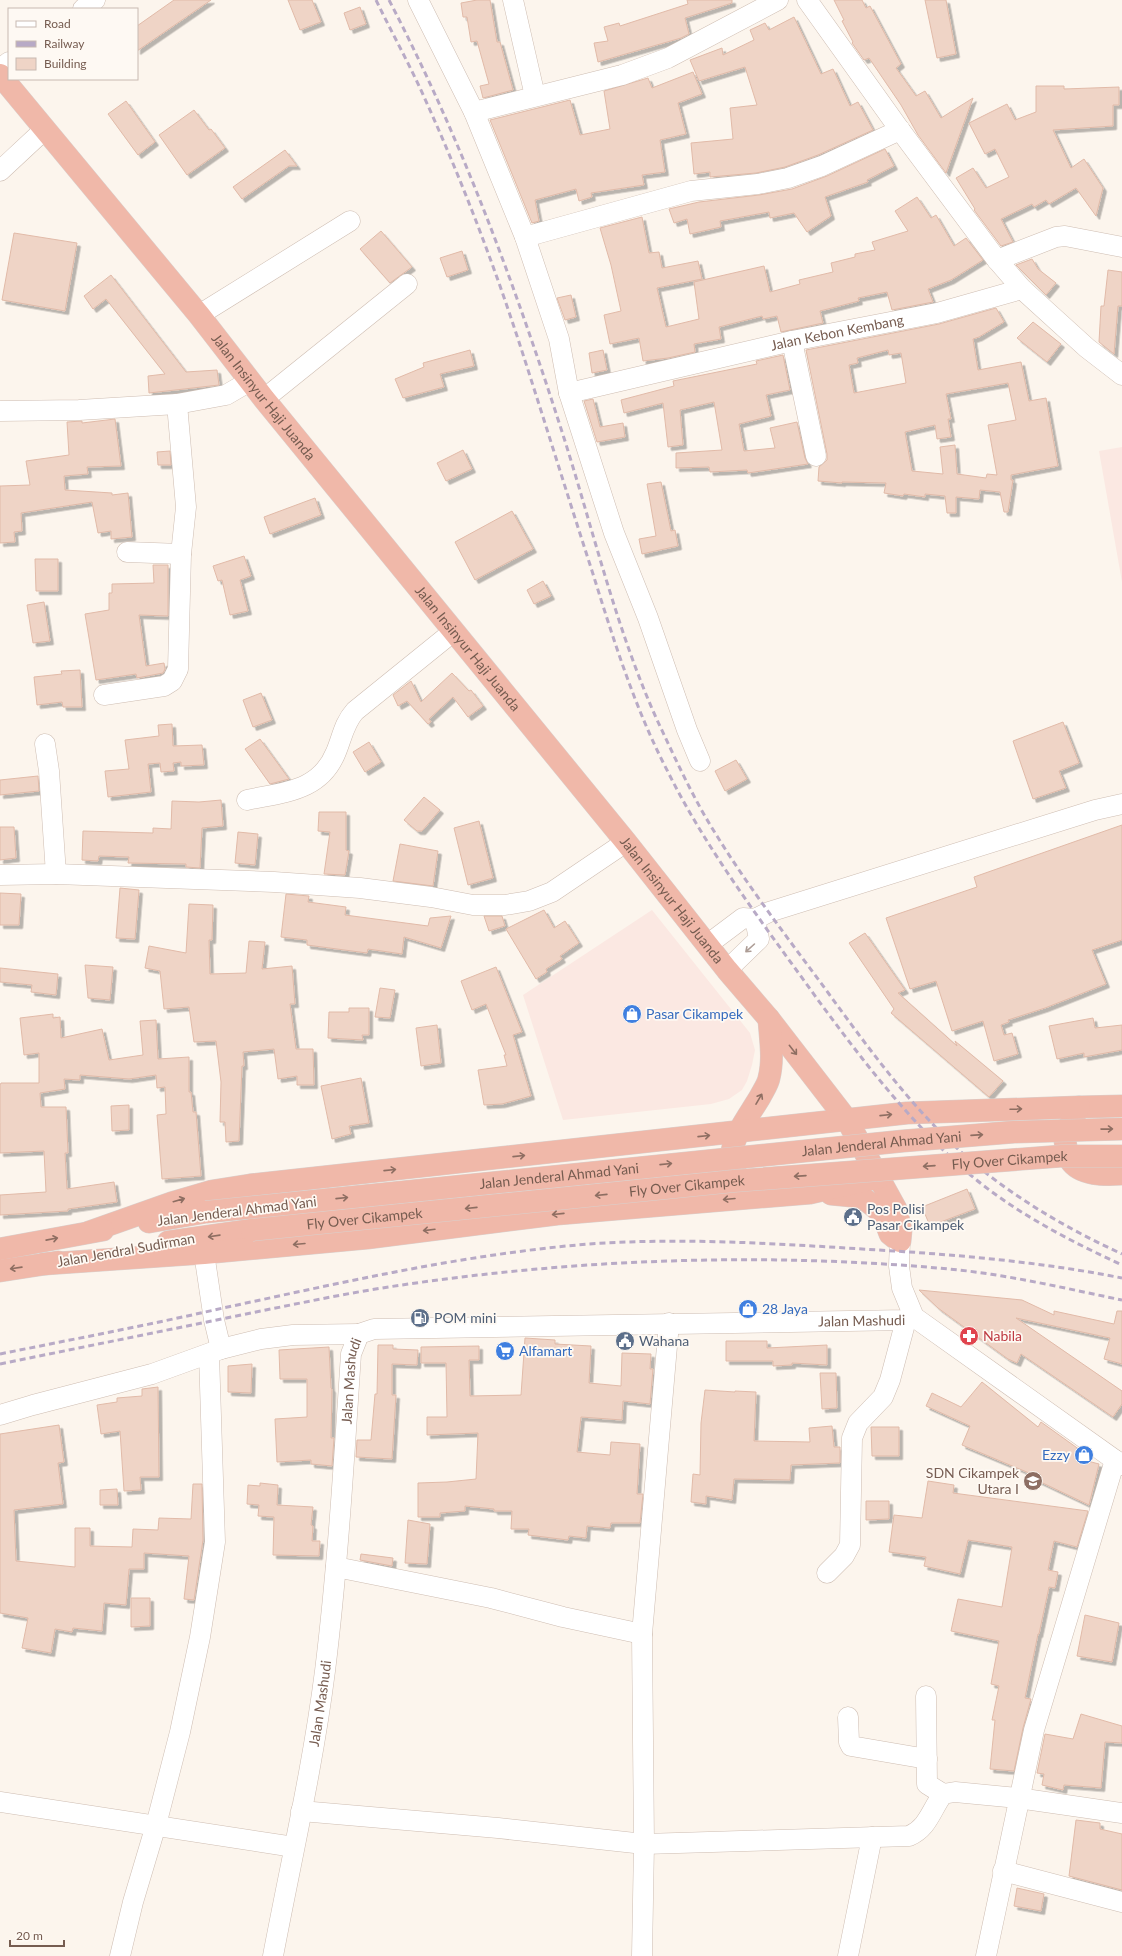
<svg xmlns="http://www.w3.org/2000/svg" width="1122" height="1956" viewBox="0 0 1122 1956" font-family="Lato,sans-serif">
<defs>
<filter id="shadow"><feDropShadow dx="3.5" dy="3.5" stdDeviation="0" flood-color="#0004"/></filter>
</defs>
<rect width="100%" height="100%" fill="#fcf5ed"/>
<path fill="#fbe8e2" d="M1122,447V582L1099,451Z
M652,910L750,1033L755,1050L752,1065L747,1081L742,1090L729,1099L711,1104L563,1120L523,995Z"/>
<path fill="#efd4c6" stroke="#e1baa8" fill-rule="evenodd" filter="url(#shadow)" d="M174,0H211L137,51V26Z
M288,0H312L321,22L300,30Z
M477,0H490L497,42H500L513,90L483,98L480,86L489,84L477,41L471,42L467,17H463L461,3Z
M687,0H732V3L685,18L689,34L681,38L598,62L594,43L608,41L604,27L619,23L620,26L688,4Z
M834,0H862L866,8L870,6L901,64L896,68L916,96L925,91L941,118L973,98L946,173L918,135L901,105L869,58L864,60L852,43L853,42L842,21L844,20Z
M925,0H946L956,54L937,58Z
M360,7L366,24L350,30L344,13Z
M794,17L821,74L833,69L850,106L858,102L873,130L818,155L785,167L756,173L710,177V172L694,174L691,143L733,139L730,108L757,105L745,67L699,81L690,60L722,48L723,55L754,40L750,30L765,23L769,30Z
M693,72L702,94L678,103L686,134L660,140L665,172L642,175L644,185L591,193L592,197L579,201L576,189L535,200L539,221L532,223L490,120L570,100L580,135L610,129L604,91L648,78L652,88Z
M1036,86H1064V89L1119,87V105H1113V126L1053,130L1071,168L1084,159L1103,188L1096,216L1076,188L1049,204L1046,200L1034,207L1032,204L1001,219L1013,242L1001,246L974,210L975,209L956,178L973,168L986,188L1009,177L995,149L985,154L969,123L1007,104L1015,120L1036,112Z
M126,101L155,142L138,155L108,114Z
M194,110L209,130L211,129L225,148L187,175L159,135Z
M885,149L894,166L867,180L868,182L825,197L831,216L807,232L794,213L770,218L769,212L720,221L721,227L690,234L687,219L674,223L669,209L699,202L759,195L792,189L827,176Z
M285,150L297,166H289L242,199L233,187Z
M917,197L931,218L936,215L954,246L966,238L983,260L951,280L928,289L933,302L892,310L887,292L858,298L859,301L820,311L823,323L781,332L777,316L763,319L762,316L719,327L721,339L694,344L695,352L668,358L643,361L639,338L610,344L604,315L621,311L611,265L600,228L642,217L649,253L659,252L662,268L698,261L702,279L657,288L666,327L699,319L694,282L764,266L770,292L800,284L799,280L833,272L831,263L855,257V254L875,250L872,242L908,231L895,211Z
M381,231L412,267L390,283L360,249Z
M14,233L77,243L65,311L2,300Z
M462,251L468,270L447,277L440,258Z
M1032,259L1038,269L1056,283L1046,295L1016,265Z
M1108,270L1122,272V306H1118L1114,354L1099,342L1101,306H1104Z
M111,275L186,372L217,370L219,385L149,393L148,376L165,374L106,299L93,309L84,296Z
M571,295L576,317L565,320L557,298Z
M996,308L1004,322L979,337L973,339L978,370L1021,362L1029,401L1046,398L1058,466L1011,475V480H1013L1008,512H1004L1000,492L980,490L979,499L956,497V513H947L945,496L925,494V497L904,494L903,496L884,493L886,483L842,482V483L818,481L819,467L827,460V454L806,350L939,324ZM888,350L889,355L901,353L906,383L854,393L849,365L858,363L857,358ZM1008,383L1016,420L988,425L997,475L987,474L986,478L957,474L955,445L940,447L943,474L912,471L905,432L935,425L937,439L951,437L948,419H951L946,394Z
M1033,322L1061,344L1047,362L1017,338Z
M470,350L474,366L440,374L444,387L403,398L395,379L424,367L423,363Z
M603,350L607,370L592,373L589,353Z
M783,355L790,390L766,395L771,416L739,424L744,451L775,448L770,428L797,422L805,458L808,464L748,473L747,470L710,472L709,467L676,468V453L722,450L714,402L680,410L683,445L668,447L663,403L624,413L621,400L674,386L673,381L757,364L756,361Z
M593,399L600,427L623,423L625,437L597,442L584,401Z
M115,419L121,466L87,467L88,474L64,476L65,490L112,493V495L128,493L132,537L111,539V531L98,533L92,502L21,513L22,531L14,532L15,542L0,543V486L30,485L26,461L69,455L67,422L82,421V423Z
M463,450L472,469L446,481L437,463Z
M170,451L171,465H158L157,452Z
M661,482L671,531L675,530L678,546L642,554L639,539L656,536L647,484Z
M315,498L321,515L270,534L264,517Z
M512,511L533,549L475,580L455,542Z
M244,556L251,576L240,580L248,611L230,615L222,580L218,581L213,566Z
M35,559H58V591H36Z
M153,565H168V616L139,615L146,666L164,663L165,669L163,673L137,678L136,674L96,680L85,614L109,610V593H112V584L154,583Z
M543,581L551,596L534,604L527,590Z
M44,602L50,641L33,643L27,605Z
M80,670L82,707H63L62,702L37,705L34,677L62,674L61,671Z
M452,673L469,691L471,690L483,706L468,717L453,697L429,719L431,722L428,724L407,701L398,706L393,695L411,681L421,702Z
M261,693L272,720L253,727L243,700Z
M1063,722L1079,763L1059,771L1066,788L1033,799L1013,741Z
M172,724L173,746L202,745L204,765L181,766V762L173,763L174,771L161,772L160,763L148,764L151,792L108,797L105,771L129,769L125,740L159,736L158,725Z
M260,739L289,779L270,784L245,749Z
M369,742L381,762L365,772L353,752Z
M736,760L747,779L725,791L715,771Z
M38,776L39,791L0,795V780Z
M424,797L440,810L422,831H417L404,820Z
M221,800L223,826L202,828L200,868L186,867V864L128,863L129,857L99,856L98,861L82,860L83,831L153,833V828L171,829L172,801L199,802Z
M319,812H346V850L349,851L345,875L324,874L330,832L318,831Z
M479,821L493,878L468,885L454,828Z
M1122,825V940L1092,950L1106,984L1045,1008L1008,1020L1009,1022L1001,1025L1004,1035L1012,1033L1018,1054L994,1061L983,1021L952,1031L936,981L910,989L886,918L977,887L974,877Z
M0,827H14L16,858L0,860Z
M238,832L258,834L255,865L235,863Z
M400,844L438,851L433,886L393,881Z
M120,888L139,890L135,939L116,938Z
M0,893L21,894L19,925H0Z
M286,894L309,896L308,902L346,907L345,915L428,926L430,918L451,916L441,948L404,937L402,954L368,949L367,953L307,945V940L281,937Z
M189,904L213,905L212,940H209L210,974L246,973L249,941L265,942L262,969L292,966L295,1004H290L296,1049H313L314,1085H297V1076L278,1079L274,1049L243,1052L244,1066H242L239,1141L226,1142L225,1122H220L221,1082L216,1041L194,1042L189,1007L164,1009L160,971L145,968L149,946L186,953Z
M544,910L554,928L565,921L579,943L560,956L562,959L546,969L547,972L536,979L506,929Z
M484,916H502L505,926L489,931Z
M865,933L905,990L898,993L957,1046L955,1041L1003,1081L989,1097L891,1013L894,1009L849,943Z
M85,965L113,967L110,1000L88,998Z
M496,967L522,1032L513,1035L531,1096L502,1104L484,1105L478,1070L507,1066L504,1055H506L486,1004L472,1010L461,981Z
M0,968L58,974L56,995L31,992L32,985L0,982Z
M380,988L395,990L390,1018L375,1017Z
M349,1008H369V1035H362L363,1040L328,1038L329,1012H349Z
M53,1014V1018L60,1017L61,1038L102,1029L109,1060L143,1055L140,1021L156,1020L158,1059L189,1057V1092H191L193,1112H196L201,1176L162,1179L157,1115L166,1114L165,1087L157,1088L156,1075L129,1079L80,1075V1080L64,1079L65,1089L40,1093L41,1107H66L68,1153H65L67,1189L114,1182L117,1202L68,1209V1211L0,1215V1195L46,1192L44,1151L0,1153V1085L1,1083H39V1053L24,1055L20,1018Z
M1093,1018L1095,1028L1122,1025V1050L1084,1057V1053L1057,1059L1049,1026Z
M437,1025L441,1063L421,1066L416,1028Z
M361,1078L369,1123L349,1126L351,1134L332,1139L321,1086Z
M129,1105V1130L112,1131L111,1106Z
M967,1189L975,1209L930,1226L922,1207Z
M919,1290L1022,1300L1054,1315V1311L1114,1324L1117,1311H1122V1364L1104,1359L1110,1338L1016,1318L1122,1391V1404L1113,1417L1021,1354L1017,1363L1008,1359L938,1308Z
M525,1338L555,1340V1344L591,1346L589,1383L621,1386L622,1353L651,1354L650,1369H653L650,1404L623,1401L622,1420L581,1417L577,1452L610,1455L611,1442L640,1444L637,1494H643L640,1523H611L610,1528L587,1526L586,1538L569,1536L568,1540L528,1535L529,1529H511L512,1511H494V1509L465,1506V1511L440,1513V1517H418V1483L447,1482L476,1479L478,1433L427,1435V1417H447L446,1363H421V1347L479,1346V1360H469L470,1396L521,1395Z
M726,1341H767V1348L827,1345V1365L792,1363V1365L773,1366V1361H726Z
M378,1345H393V1349L418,1350L417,1365L392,1364V1395H396L392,1459L356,1457L357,1440H371L375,1394H377Z
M329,1347L331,1388L332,1389L331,1438H334L332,1466L311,1464V1460L277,1462L275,1419L307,1417V1379H280L279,1350Z
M252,1364L251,1393L228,1392V1366Z
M820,1373H836L837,1408L822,1409Z
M982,1382L1038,1427L1041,1422L1080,1450L1076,1458L1099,1464L1089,1505L1028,1476L1029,1473L962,1445L970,1426L926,1406L932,1393L961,1407Z
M158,1387L159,1477H140L141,1490L124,1491L120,1431L101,1434L97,1405L117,1402V1398L142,1396V1389Z
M705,1390L735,1392V1391L756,1392L754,1441L810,1442L809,1428L832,1426L834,1447H840V1463L791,1465L790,1480L734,1479L732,1500L706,1496V1504L691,1502L693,1474L700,1475L701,1423Z
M59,1425L64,1462L58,1463L63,1504L14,1510L16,1561L75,1567V1528H90V1546L132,1547L133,1529L158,1530L159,1518L191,1519L193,1484H202L203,1540L194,1600L184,1599L189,1556L144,1553V1569H129L126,1605L104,1603L102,1631L73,1628L72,1632L55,1629L51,1653L22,1648L28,1618L0,1613V1434Z
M871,1427H899V1456H872Z
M928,1481L954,1485L953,1493L1088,1511L1077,1547L1054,1541L1048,1570L1058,1572L1055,1588L1049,1587L1039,1634H1038L1025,1698L1031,1699L1023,1728L1014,1771L990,1769L995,1720H992L999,1686L991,1684L999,1641L951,1631L958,1599L1002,1607L1012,1547L968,1540L960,1574L924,1566L926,1557L889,1552L894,1515L922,1518Z
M260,1483L278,1485L277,1505L313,1507L311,1525L313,1526L312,1541H320L319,1556L273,1555L274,1517L258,1516L259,1505L247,1504L248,1485L260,1486Z
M117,1489L118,1505H100V1490Z
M866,1501H889V1519L866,1520Z
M408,1520L430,1524L427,1564L405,1563Z
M361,1554L393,1558L392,1566L360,1560Z
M131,1598H150V1626L131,1627Z
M1085,1615L1119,1623L1112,1662L1077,1656Z
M1081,1714L1122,1726V1743L1105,1742L1101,1788L1064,1785L1063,1790L1042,1785L1044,1774L1037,1773L1045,1734L1073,1739Z
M1076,1820L1100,1823V1829L1122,1834V1890L1069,1876Z
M1017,1888L1044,1894L1041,1911L1014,1906Z"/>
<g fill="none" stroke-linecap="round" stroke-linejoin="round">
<defs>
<g id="minor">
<path d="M418,0L474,112L525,237L559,339L569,393L614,533L648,618L687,730L700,761"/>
<path d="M513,0L535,96"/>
<path d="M807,0L900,130L997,260L1022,289L1087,348L1122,375"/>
<path d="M83,9L95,0"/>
<path d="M0,69L9,62"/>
<path d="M474,112L622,75L668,58L778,0"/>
<path d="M0,171L44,130"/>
<path d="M525,237L691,191L758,184L788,178L822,166L900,130"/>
<path d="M997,260L1056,237L1065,236L1122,247"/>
<path d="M199,315L350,221"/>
<path d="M792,341L816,456"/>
<path id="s1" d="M569,393L792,341L937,313L1022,289"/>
<path d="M264,399L407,284"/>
<path d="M0,411L79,410L177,404L226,395L250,381"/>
<path d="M127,552L181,554"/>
<path d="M104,695L164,686L172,681L178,669L181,554L186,507L177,404"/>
<path d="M45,744L49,771L56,874"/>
<path d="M247,800C283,792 320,792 336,752C342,738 344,723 355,711L454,631"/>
<path d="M0,875L56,874L274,882L360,888L431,897L473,905H505L529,901L552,892L626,842"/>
<path d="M707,945L743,918L755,919L769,912L1095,810L1122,804"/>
<path d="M727,970L759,939L755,919"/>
<path d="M900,1241L899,1266L902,1288L914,1317L1122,1465"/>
<path d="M204,1253L214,1320L221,1349"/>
<path d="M0,1415L33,1405L152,1374L221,1349L261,1339L293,1335L359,1334"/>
<path d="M336,1567L491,1598L563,1617L642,1634"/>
<path d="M827,1573L844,1556L850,1545L852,1438L858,1423L883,1397L890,1380L906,1320"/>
<path d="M926,1696L927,1784L943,1794"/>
<path d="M848,1717L849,1742L851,1746L927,1759"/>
<path d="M0,1802L294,1847"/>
<path d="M301,1811L498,1828L644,1844L909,1836C928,1828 931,1810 943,1794L955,1792L1018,1798L1122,1813"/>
<path d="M1003,1871L1122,1902"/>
<path d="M120,1956L133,1902L156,1825L180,1732L200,1637L215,1542L209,1354"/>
<path id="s2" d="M273,1956C291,1861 313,1766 325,1671C338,1565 344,1460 351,1354L359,1334L374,1329L906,1320L914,1317"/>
<path d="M642,1956L644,1844L642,1634L669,1323"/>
<path d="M848,1956L872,1837"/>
<path d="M986,1956L1034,1730L1115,1460"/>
</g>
<g id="highway">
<path id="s3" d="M0,75L199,315L264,399L626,842L727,970L769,1019L847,1120L896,1209L901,1230L900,1241"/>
<path d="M1122,1106L1079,1107L1064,1136C1066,1143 1066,1154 1070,1160C1080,1176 1105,1175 1122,1174"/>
<path d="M753,1193C712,1160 739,1132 760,1097C763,1091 768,1084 769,1078C774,1059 770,1038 769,1019"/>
<path d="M831,1194L862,1197L882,1213L890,1234L895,1238"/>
<path d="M149,1222L206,1212"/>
<path d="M89,1232L171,1203L212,1191L250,1185L907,1113L1079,1107"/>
<path d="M168,1242L252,1230"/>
<path d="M0,1249L103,1230"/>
<path d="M44,1264L204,1253L367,1238L557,1214L810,1193L880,1177"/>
<path d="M0,1271L58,1262"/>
</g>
</defs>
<use href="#minor" stroke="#cebdb2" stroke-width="21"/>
<use href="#highway" stroke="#d9d1ce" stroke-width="23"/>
<use href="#minor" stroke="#fff" stroke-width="20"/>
<use href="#highway" stroke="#f0b8a9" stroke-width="22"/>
<path stroke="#b8aac6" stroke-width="3" stroke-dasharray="6 4" stroke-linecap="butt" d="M376,0C390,29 406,58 420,88C458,171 491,256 519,342C544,419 568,497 593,574C614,641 635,709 668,772C709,854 765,926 818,1000C863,1061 909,1121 967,1172C1012,1211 1068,1240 1122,1265
M389,0C462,140 516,288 564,438C594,533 617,632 658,722C676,760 694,800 717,836C751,891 791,942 829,994C872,1053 915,1112 970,1160C1016,1199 1068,1229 1122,1254
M0,1354C74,1339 149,1325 223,1308C340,1283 457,1256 577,1245C672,1237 766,1243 862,1249C949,1254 1036,1261 1122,1278
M0,1364C84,1347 167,1330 251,1313C301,1303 352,1292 402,1285C585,1258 776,1252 959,1270C1014,1276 1068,1289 1122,1300"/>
<defs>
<g id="highway-bridge">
<path id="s4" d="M206,1212L903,1141L1014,1132L1122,1129"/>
<path id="s5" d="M252,1230L734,1181L1062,1156H1122"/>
</g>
</defs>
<use href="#highway-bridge" stroke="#d9d1ce" stroke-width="23" stroke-linecap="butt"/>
<use href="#highway-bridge" stroke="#f0b8a9" stroke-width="22"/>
</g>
<defs><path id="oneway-shaft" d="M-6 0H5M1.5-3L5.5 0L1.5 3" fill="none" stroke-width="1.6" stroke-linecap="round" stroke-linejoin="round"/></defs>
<use stroke="#ad9d96" href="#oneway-shaft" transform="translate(750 948) rotate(138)"/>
<g stroke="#8e6e62">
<use href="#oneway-shaft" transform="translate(793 1050) rotate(52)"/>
<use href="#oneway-shaft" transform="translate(759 1099) rotate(-60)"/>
<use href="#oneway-shaft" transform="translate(1016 1109) rotate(-2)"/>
<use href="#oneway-shaft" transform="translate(886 1115) rotate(-6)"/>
<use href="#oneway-shaft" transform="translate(1107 1129) rotate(-1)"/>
<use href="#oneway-shaft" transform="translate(977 1135) rotate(-4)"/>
<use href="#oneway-shaft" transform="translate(704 1136) rotate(-6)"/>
<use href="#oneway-shaft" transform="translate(519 1156) rotate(-6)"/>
<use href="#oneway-shaft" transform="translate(666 1164) rotate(-6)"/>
<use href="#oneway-shaft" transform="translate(929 1166) rotate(176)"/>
<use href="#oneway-shaft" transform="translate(390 1170) rotate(-6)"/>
<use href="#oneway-shaft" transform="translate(800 1176) rotate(176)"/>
<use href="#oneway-shaft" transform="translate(601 1195) rotate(174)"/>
<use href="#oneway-shaft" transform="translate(342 1198) rotate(-6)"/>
<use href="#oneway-shaft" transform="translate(729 1199) rotate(175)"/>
<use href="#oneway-shaft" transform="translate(179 1200) rotate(-16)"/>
<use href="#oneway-shaft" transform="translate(471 1208) rotate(174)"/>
<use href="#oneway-shaft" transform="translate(558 1214) rotate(174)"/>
<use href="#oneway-shaft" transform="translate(429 1230) rotate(173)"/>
<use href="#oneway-shaft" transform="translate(214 1236) rotate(172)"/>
<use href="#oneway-shaft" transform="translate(52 1239) rotate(-11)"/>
<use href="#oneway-shaft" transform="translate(299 1244) rotate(175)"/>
<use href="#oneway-shaft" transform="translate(16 1268) rotate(172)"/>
</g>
<defs>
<symbol id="shop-disc" viewBox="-11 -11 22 22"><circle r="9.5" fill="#3f7fe0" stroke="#fef9f3"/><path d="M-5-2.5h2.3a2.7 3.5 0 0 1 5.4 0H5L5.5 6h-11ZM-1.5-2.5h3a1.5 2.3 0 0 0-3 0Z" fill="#fff"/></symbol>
<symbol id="civic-disc" viewBox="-11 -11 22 22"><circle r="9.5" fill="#5c6f8a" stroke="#fef9f3"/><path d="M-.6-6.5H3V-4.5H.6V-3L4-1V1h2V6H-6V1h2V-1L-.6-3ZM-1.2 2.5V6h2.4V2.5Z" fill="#fff"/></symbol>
<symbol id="fuel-disc" viewBox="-11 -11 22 22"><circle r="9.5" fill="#5c6f8a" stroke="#fef9f3"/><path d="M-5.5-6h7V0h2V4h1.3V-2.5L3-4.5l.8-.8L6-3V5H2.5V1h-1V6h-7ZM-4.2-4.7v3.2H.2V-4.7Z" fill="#fff"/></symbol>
<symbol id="pharmacy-disc" viewBox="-11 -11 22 22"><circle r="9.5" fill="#e0444e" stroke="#fef9f3"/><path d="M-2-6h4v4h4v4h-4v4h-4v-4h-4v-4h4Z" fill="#fff"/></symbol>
<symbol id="supermarket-disc" viewBox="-11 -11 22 22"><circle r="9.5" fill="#3f7fe0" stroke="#fef9f3"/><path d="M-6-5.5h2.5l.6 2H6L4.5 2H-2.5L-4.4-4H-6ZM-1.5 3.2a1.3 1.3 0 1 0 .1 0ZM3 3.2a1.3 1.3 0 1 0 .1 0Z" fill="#fff"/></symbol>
<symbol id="school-disc" viewBox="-11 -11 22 22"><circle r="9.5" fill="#8d6e63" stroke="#fef9f3"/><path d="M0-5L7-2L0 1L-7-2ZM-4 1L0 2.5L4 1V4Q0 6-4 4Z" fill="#fff"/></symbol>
</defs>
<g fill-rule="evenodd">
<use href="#shop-disc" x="621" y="1003" width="22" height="22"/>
<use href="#civic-disc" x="842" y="1206" width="22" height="22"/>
<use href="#shop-disc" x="737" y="1298" width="22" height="22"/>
<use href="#fuel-disc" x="409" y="1307" width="22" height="22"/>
<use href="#pharmacy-disc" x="958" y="1325" width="22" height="22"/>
<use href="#civic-disc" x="614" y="1330" width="22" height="22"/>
<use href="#supermarket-disc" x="494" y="1340" width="22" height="22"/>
<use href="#shop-disc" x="1073" y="1444" width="22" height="22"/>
<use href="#school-disc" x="1022" y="1470" width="22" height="22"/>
</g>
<g text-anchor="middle" stroke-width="3.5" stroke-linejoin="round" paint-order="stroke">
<g font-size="14" fill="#765c50" stroke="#fef9f3">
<text dy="5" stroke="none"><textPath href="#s1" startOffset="275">Jalan Kebon Kembang</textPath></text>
<text dy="5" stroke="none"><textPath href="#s3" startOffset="416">Jalan Insinyur Haji Juanda</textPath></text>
<text dy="5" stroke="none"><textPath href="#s3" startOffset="740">Jalan Insinyur Haji Juanda</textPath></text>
<text dy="5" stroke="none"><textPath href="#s3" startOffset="1064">Jalan Insinyur Haji Juanda</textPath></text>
<text dy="5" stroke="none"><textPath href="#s4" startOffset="679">Jalan Jenderal Ahmad Yani</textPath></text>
<text dy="5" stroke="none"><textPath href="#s5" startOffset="761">Fly Over Cikampek</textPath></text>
<text dy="5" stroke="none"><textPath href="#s4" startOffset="355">Jalan Jenderal Ahmad Yani</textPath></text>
<text dy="5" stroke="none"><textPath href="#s5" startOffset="437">Fly Over Cikampek</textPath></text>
<text transform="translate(237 1211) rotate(-7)" y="5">Jalan Jenderal Ahmad Yani</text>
<text dy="5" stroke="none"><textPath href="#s5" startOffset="113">Fly Over Cikampek</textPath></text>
<text transform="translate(126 1250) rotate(-10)" y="5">Jalan Jendral Sudirman</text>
<text dy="5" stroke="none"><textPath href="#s2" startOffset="1133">Jalan Mashudi</textPath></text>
<text dy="5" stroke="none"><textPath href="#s2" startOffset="581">Jalan Mashudi</textPath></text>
<text dy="5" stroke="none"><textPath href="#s2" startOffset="257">Jalan Mashudi</textPath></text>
</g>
<g font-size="14" fill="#366cbe" stroke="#fef9f3" text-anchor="start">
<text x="646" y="1019">Pasar Cikampek</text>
<text x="762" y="1314">28 Jaya</text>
<text x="519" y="1356">Alfamart</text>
<text x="1070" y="1460" text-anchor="end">Ezzy</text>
</g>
<g font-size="14" fill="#4e5e75" stroke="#fef9f3" text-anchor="start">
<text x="867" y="1214">Pos Polisi<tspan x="867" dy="16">Pasar Cikampek</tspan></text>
<text x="434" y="1323">POM mini</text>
<text x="639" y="1346">Wahana</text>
</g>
<g font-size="14" fill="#be3a42" stroke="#fef9f3" text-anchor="start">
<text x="983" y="1341">Nabila</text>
</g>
<g font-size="14" fill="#785e54" stroke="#fef9f3" text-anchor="end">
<text x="1019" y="1478">SDN Cikampek<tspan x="1019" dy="16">Utara I</tspan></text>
</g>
</g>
<rect x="8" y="8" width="130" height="72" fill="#fef9f3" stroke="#c8bab2"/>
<rect x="16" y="21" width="20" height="6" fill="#ffffff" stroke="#c8bab2"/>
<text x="44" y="28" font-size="12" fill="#765c50">Road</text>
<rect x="16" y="41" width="20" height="6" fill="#b8aac6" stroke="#c8bab2"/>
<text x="44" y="48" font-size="12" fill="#765c50">Railway</text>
<rect x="16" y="58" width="20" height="12" fill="#efd4c6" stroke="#c8bab2"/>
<text x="44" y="68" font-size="12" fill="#765c50">Building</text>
<path d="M10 1940v6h54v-6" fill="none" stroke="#765c50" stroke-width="2"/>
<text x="16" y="1940" font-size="12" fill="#765c50" stroke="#fef9f3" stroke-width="3" paint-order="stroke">20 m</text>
</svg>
